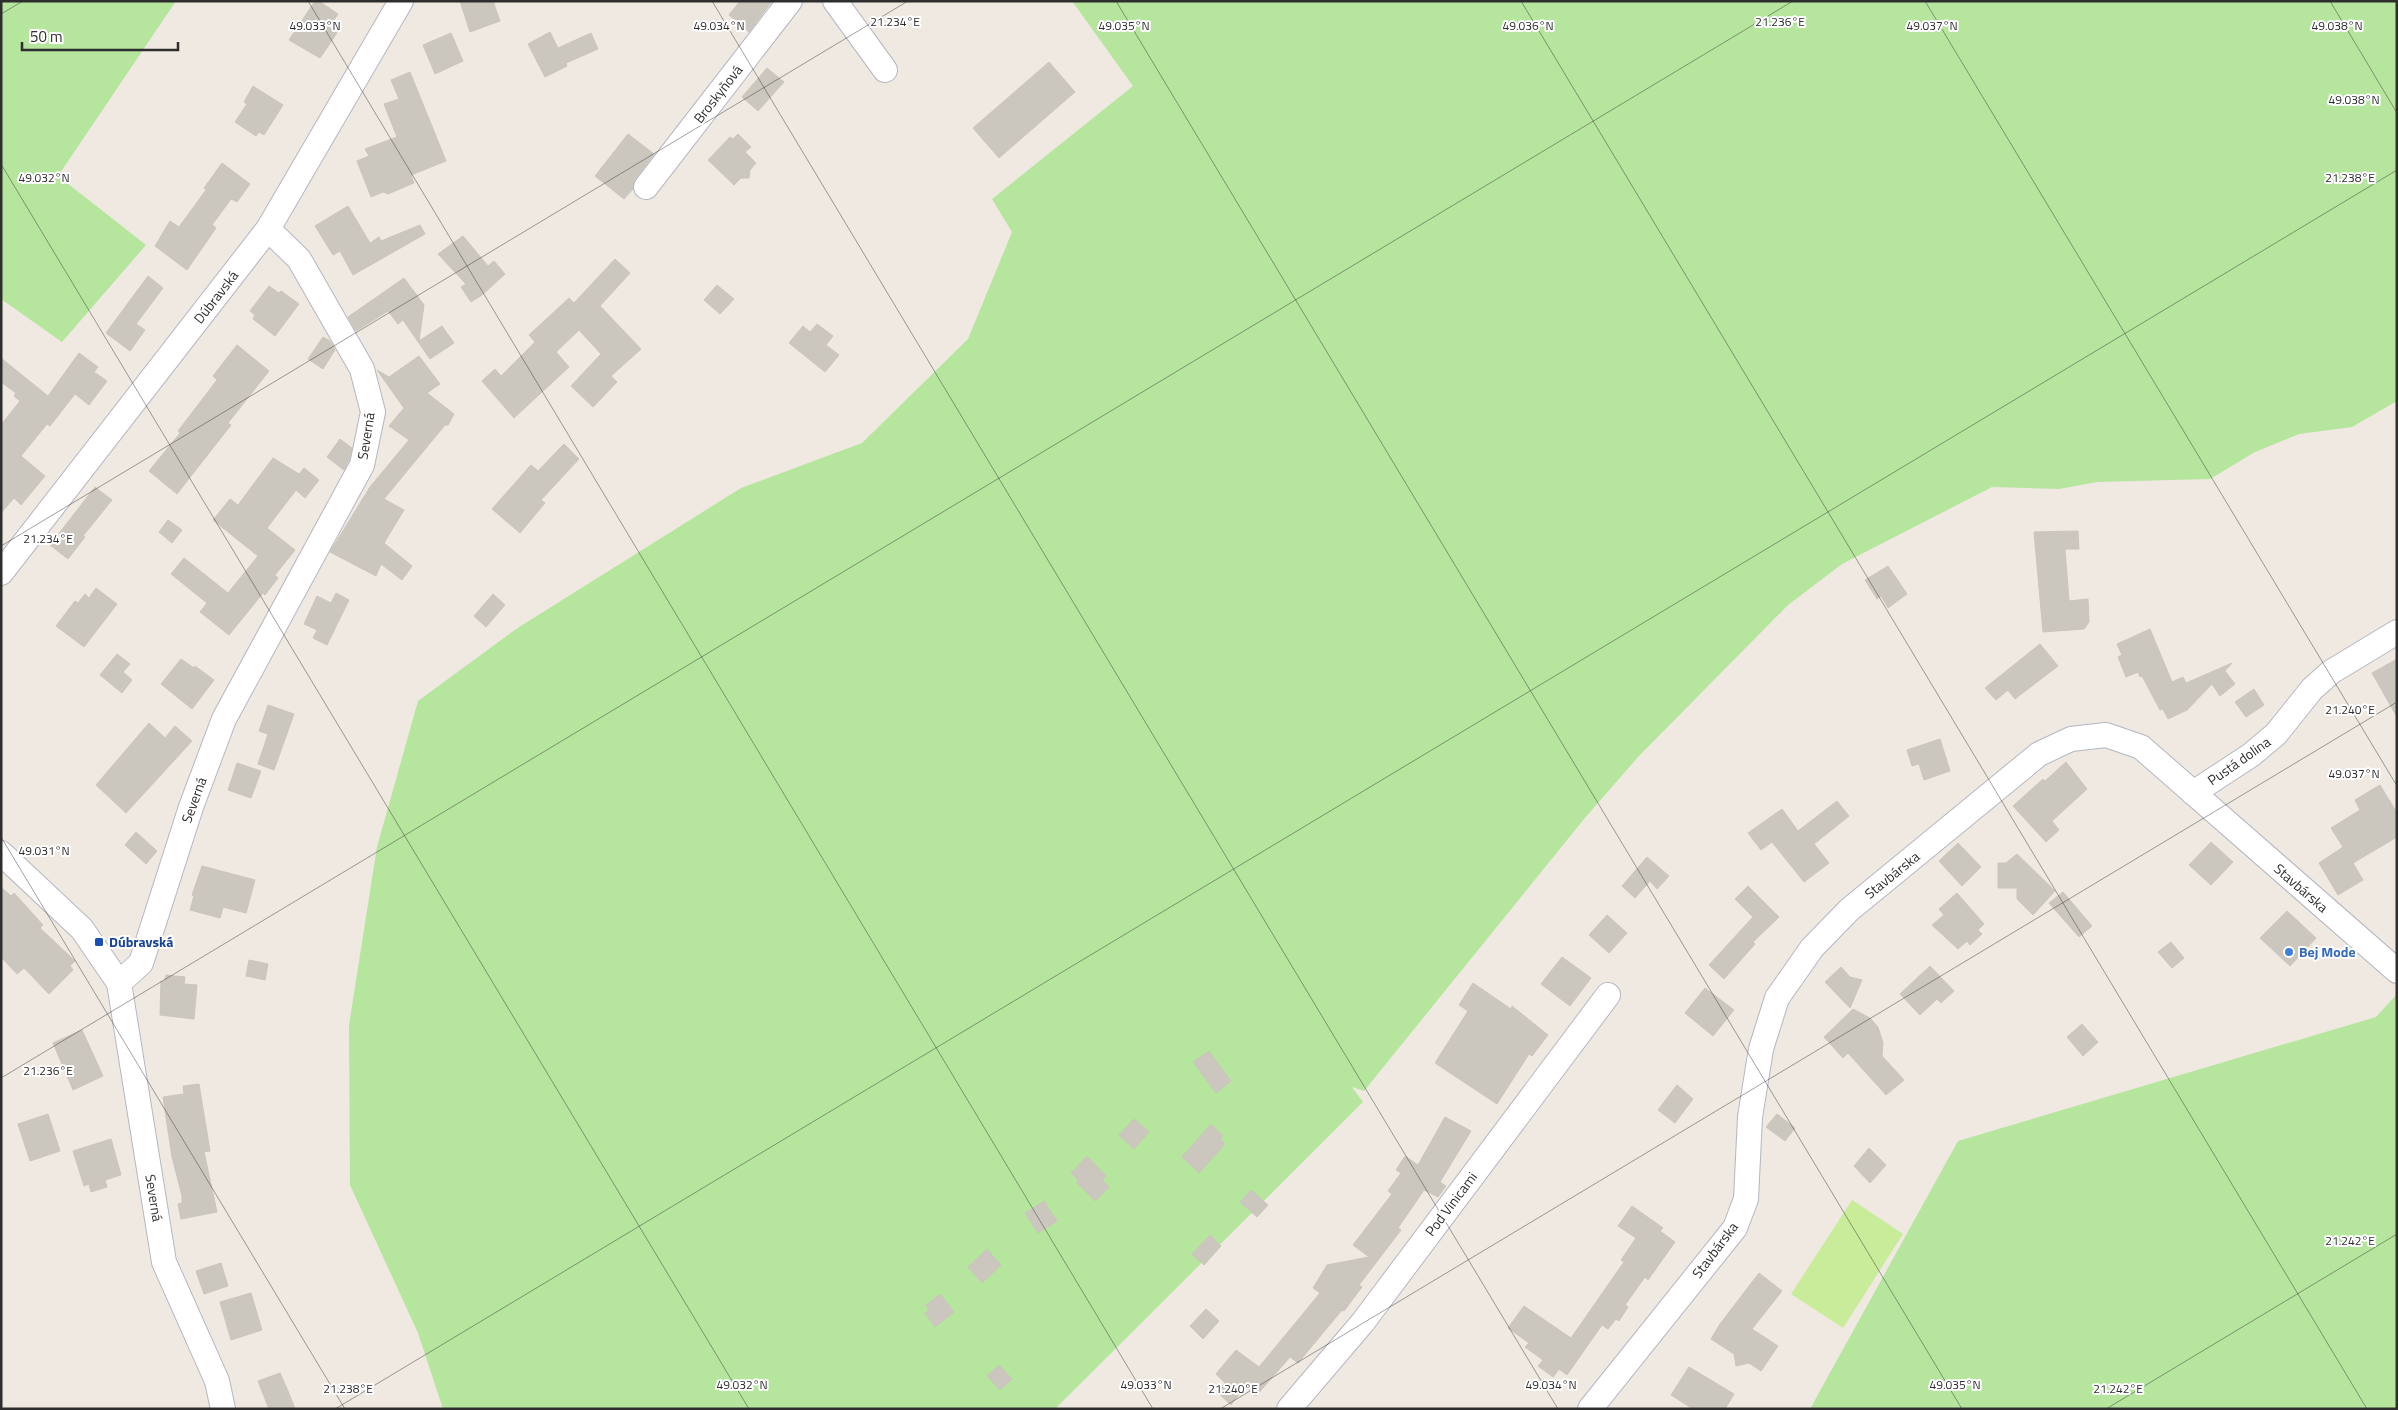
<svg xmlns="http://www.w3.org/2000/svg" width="2398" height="1410" viewBox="0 0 2398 1410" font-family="'Titillium Web',sans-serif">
<rect width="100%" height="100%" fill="#efe9e1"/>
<path fill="#b6e59e" d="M1,1H176L58,176L146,245L62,342L1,299Z
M1072,1H2397V401L2352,427L2299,434L2255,452L2210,479L2097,482L2059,489L1992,487L1842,564L1788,605L1638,757L1584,819L1364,1091L1352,1087L1363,1102L1055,1409H443L418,1333L350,1185L349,1025L377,847L418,701L516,629L741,488L862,443L968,339L1012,232L992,199L1133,86Z
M2397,994V1409H1810L1958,1141L2376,1017Z"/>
<path fill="#c9ec9a" d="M1852,1200L1903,1234L1843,1328L1791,1294Z"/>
<path fill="#cbc7bf" stroke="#cbc5ba" d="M315,1H319L338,14L329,27L337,33L320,58L289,40Z
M460,1H493L500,21L470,32Z
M740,1H772L749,32L729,15Z
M550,32L558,48L591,33L598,49L566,63L567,66L545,77L528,44Z
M451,33L463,61L435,74L423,45Z
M1049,62L1075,92L999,158L973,128Z
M767,68L784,82L758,111L742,97Z
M410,72L446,161L411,175L414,183L388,194L383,192L371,197L357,161L369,156L365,149L397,137L384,104L399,99L391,80Z
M253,86L283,105L264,135L259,132L256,136L235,122L247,104L244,102Z
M628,134L654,154L635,179L633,189L624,199L595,176Z
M738,134L751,147L745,152L756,163L750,170L749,178H741L734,185L708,160L730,137L733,139Z
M222,163L250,184L237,202L231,199L212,225L216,228L187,270L155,246L170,221L179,227L206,190L204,188Z
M348,206L370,243L379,237L381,241L420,225L425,234L353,275L340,251L333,255L315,226Z
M463,236L488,266L494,261L505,274L482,295L471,302L461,287L466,284L438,254Z
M615,259L630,273L600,306L641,349L611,376L617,382L593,407L571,386L601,354L579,330L556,352L569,367L514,418L482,381L495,369L501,376L535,342L529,335L569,298L574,303Z
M148,276L163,288L136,324L145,330L130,351L106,333Z
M404,278L424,305L419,341L442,326L454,343L430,359L403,320L398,324L388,311L356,331L348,317Z
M717,285L734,299L720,314L704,300Z
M269,286L279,293L281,291L299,304L275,336L253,319L255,315L250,311Z
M817,324L833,336L826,345L839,355L825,372L789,343L803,326L810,332Z
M323,337L330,341L335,350L323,369L308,359Z
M237,345L269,371L228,423L231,425L177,494L149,471L180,433L178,431L217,380L213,376Z
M79,353L98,367L94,372L107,381L89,405L75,394L50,426L47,424L21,456L45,476L21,505L14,498L1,513V425L20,401L14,396L16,393L1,382V358L48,396Z
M419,356L440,384L427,393L454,414L448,425H445L384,499L404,510L384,543L412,566L402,580L381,564L376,576L330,552L370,487L409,440L389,426L404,408L377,370L389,377Z
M340,439L352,448L349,460L344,470L327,457Z
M564,444L579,459L541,500L545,503L520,533L492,509L531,465L538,471Z
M273,458L299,474L304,468L319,480L305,498L296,490L267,528L295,550L275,575L278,578L265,595L263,593L229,635L200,612L207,603L171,574L184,558L228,593L258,556L213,520L230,499L238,505Z
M95,487L112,500L83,536L85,537L68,559L50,545Z
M168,520L182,530L172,543L159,532Z
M2078,531L2079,549H2065L2069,601L2088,599L2089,622L2084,629L2043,632L2034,532Z
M1888,566L1907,594L1888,608L1881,596L1877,599L1865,580Z
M96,588L117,604L84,647L56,626L75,601L78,603L85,594L89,598Z
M336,593L349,600L327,645L313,638L317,630L304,624L317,596L331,603Z
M493,594L505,605L486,627L474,616Z
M2150,629L2172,682L2183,677L2186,683L2232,663L2225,671L2235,684L2220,696L2212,684L2187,710L2168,719L2163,709L2160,710L2142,676L2140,677L2138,672L2126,677L2118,657L2122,655L2117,644Z
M2040,644L2058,666L2015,699L2008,690L1996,700L1985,688Z
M117,654L130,664L123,672L132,680L122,693L100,675Z
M181,659L194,668L195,666L214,680L192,709L161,684Z
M2397,659V717L2372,673Z
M2254,689L2264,705L2246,717L2235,702Z
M268,705L294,714L274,770L258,764L268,734L259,731Z
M149,723L165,738L175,726L192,741L126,813L96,785Z
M1940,739L1950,771L1924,780L1919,764L1912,766L1907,750Z
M2066,762L2087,789L2052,821L2059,830L2046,842L2013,806L2043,779L2045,781Z
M237,763L261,771L251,798L228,790Z
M2380,785L2397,813V837L2353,863L2363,880L2338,895L2319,863L2343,847L2331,828L2360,810L2355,800Z
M1837,801L1849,816L1814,844L1829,863L1804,882L1772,842L1761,850L1748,833L1782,809L1798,831Z
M136,832L157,851L146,864L125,845Z
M2211,842L2233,862L2211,885L2189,865Z
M1958,843L1981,867L1962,886L1939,861Z
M2017,854L2055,891L2033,915L2017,899V888H1998V863H2006Z
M1647,857L1669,876L1657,889L1650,881L1635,898L1622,886Z
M202,866L255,880L246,913L223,907L220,918L190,910L194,896L192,895Z
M1748,886L1779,917L1753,942L1755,944L1724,979L1709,965L1753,917L1735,899Z
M1,887L11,896L14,893L43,925L40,928L75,961L70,966L73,970L49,994L24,968L17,974L1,957Z
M2063,892L2092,926L2079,937L2049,903Z
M1957,893L1984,924L1978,930L1982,934L1970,945L1967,941L1958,949L1932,925L1944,915L1939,909Z
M2287,911L2316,938L2290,966L2260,938Z
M1607,915L1627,933L1609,953L1589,935Z
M2171,942L2184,958L2172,968L2158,952Z
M1562,957L1591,978L1570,1006L1541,984Z
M249,960L268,964L265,980L246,976Z
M1930,966L1954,991L1941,1003L1937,999L1920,1015L1900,994Z
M1841,967L1850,977L1862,980L1850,1008L1825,982Z
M166,975L185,977L184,984L197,985L194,1019L160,1015L161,981L164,982Z
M1473,983L1511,1009L1512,1006L1548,1035L1532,1056L1529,1054L1497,1104L1435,1063L1468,1011L1459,1005Z
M1705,988L1734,1010L1713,1036L1685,1013Z
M1853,1009L1870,1018L1878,1027L1883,1043L1882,1056L1904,1080L1886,1095L1848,1053L1843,1058L1824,1037Z
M2082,1024L2098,1042L2083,1056L2067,1037Z
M82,1030L103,1076L73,1090L53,1043Z
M1209,1051L1231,1081L1216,1093L1193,1062Z
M199,1084L210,1151L204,1152L217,1212L181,1219L178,1204L182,1203V1196L172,1157L163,1097L184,1094L183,1086Z
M1677,1085L1693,1099L1675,1123L1658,1110Z
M48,1114L60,1151L30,1161L18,1124Z
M1777,1114L1795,1128L1785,1141L1766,1127Z
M1445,1117L1471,1131L1440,1182L1446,1186L1438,1197L1424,1190L1398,1228L1401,1230L1359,1285L1362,1287L1344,1311L1342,1310L1298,1363L1290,1357L1256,1396L1245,1387L1231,1405L1217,1392L1225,1383L1216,1374L1236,1350L1259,1367L1320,1293L1313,1288L1327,1265L1369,1257L1353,1245L1392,1194L1388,1191L1401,1173L1396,1170L1405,1156L1418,1165Z
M1134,1119L1149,1132L1134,1149L1119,1135Z
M1211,1124L1223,1136L1220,1139L1225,1144L1199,1173L1182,1157Z
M111,1139L121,1175L105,1180L107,1187L91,1192L89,1184L84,1186L73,1151Z
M1869,1148L1886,1165L1870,1183L1854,1166Z
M1087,1156L1106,1176L1102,1180L1109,1187L1095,1201L1076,1182L1078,1180L1071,1173Z
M1251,1190L1268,1205L1257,1217L1240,1202Z
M1044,1201L1057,1221L1038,1233L1025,1213Z
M1632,1206L1663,1228L1660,1231L1675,1242L1648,1280L1645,1277L1625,1305L1628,1307L1619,1321L1616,1319L1608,1329L1602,1325L1567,1375L1559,1369L1553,1377L1538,1366L1543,1360L1525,1347L1529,1343L1508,1328L1524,1306L1571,1338L1624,1262L1621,1260L1636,1238L1618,1226Z
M1210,1235L1221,1246L1204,1265L1192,1254Z
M987,1249L1001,1265L982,1283L968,1267Z
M221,1263L228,1286L204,1294L196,1271Z
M1759,1273L1782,1291L1752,1329L1778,1346L1761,1371L1749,1363L1736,1366L1734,1354L1711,1339L1720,1324Z
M251,1293L262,1330L231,1340L220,1302Z
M940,1294L954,1312L935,1327L925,1313L929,1310L926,1305Z
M1206,1309L1219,1321L1203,1339L1190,1326Z
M999,1365L1012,1379L1000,1390L987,1376Z
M1689,1367L1734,1394L1725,1409H1693L1671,1395Z
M280,1373L288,1391L295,1409H269L258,1381Z"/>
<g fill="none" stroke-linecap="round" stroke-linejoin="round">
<defs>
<path id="street" d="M835,1L885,70
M646,187L790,1
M1,573L268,229L401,1
M2193,793L2251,755L2276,734L2312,689L2331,672L2397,632
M1,853L82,929L119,983L164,1262L217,1381L223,1409
M119,983L141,963L191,807L224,719L362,465L373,412L362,369L299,259L268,229
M1289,1409L1363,1322L1608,995
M1590,1409L1735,1228L1746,1199L1750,1117L1761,1049L1777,998L1812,948L1849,910L2039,754L2071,739L2106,735L2141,747L2397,971"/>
</defs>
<use href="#street" stroke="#b4b7c1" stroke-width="26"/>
<use href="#street" stroke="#fff" stroke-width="24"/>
</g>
<path fill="none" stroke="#2e2e2e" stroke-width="1" stroke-opacity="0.45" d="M308,1L1153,1409M712,1L1558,1409M1116,1L1962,1409M1521,1L2367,1409M1925,1L2397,786M2330,1L2397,113M1,14L23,1M1,164L749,1409M1,546L908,1M1,837L345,1409M1,1078L1793,1M335,1409L2397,170M1220,1409L2397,702M2106,1409L2397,1234"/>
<rect fill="#1a4fb4" stroke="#fff" stroke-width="2" x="94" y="937" width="10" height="10" rx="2.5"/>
<circle fill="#3f7fe0" stroke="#fff" stroke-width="2" cx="2289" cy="952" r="5"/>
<g text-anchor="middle" stroke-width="4" stroke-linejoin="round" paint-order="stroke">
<g font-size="14" fill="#2e2e2e" stroke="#fff">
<text transform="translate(718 94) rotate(-52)" y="5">Broskyňová</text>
<text transform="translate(216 297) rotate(-52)" y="5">Dúbravská</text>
<text transform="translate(366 436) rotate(-81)" y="5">Severná</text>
<text transform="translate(2239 761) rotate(-35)" y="5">Pustá dolina</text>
<text transform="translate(194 800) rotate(-70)" y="5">Severná</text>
<text transform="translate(1892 875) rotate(-39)" y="5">Stavbárska</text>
<text transform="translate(2301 888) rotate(41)" y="5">Stavbárska</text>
<text transform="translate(154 1198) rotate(81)" y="5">Severná</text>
<text transform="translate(1451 1204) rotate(-53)" y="5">Pod Vinicami</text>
<text transform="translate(1715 1250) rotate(-53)" y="5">Stavbárska</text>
</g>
<g font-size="14" font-weight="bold" fill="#164399" stroke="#fff" text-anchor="start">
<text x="109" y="947">Dúbravská</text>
</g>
<g font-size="14" font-weight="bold" fill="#366cbe" stroke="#fff" text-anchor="start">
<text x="2299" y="957">Bej Mode</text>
</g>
</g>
<g font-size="12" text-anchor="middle" fill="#2e2e2e" stroke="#fff" stroke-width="4" stroke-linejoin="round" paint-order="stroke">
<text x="895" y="26">21.234°E</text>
<text x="1780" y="26">21.236°E</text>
<text x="2337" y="30">49.038°N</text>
<text x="315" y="30">49.033°N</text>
<text x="719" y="30">49.034°N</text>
<text x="1124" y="30">49.035°N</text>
<text x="1528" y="30">49.036°N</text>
<text x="1932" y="30">49.037°N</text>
<text x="2354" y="104">49.038°N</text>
<text x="44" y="182">49.032°N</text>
<text x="2350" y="182">21.238°E</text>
<text x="48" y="543">21.234°E</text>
<text x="2350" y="714">21.240°E</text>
<text x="2354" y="778">49.037°N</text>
<text x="44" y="855">49.031°N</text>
<text x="48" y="1075">21.236°E</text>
<text x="2350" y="1245">21.242°E</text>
<text x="742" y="1389">49.032°N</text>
<text x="1146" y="1389">49.033°N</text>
<text x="1551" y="1389">49.034°N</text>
<text x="1955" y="1389">49.035°N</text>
<text x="348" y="1393">21.238°E</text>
<text x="1233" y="1393">21.240°E</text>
<text x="2118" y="1393">21.242°E</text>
</g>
<rect width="2398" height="1410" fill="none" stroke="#2e2e2e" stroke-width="5"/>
<path d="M22 42v8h156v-8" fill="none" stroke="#2e2e2e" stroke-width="2.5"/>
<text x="30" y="42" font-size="15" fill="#2e2e2e" stroke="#ffffff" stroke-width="4" paint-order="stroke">50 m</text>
</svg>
